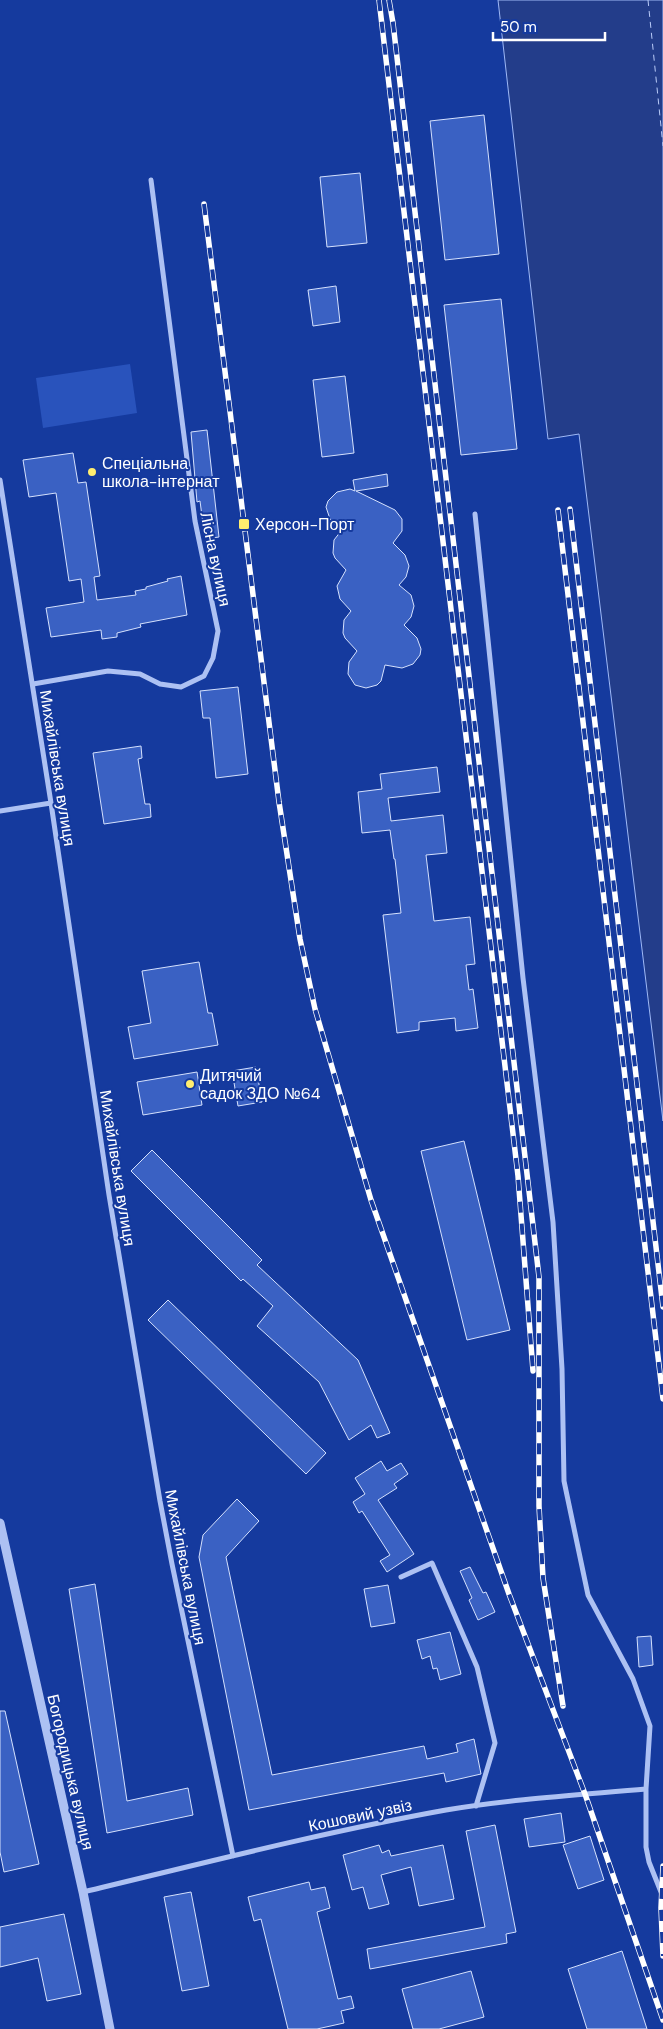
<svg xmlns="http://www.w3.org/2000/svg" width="663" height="2029" viewBox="0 0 663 2029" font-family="'DM Sans',sans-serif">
<rect width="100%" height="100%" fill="#153a9e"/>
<path fill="#2953bc" d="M130,364L137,413L43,428L36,378Z"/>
<path fill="#233d8a" stroke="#9fb9f6" d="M498,0H663V1121L579,434L548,439Z"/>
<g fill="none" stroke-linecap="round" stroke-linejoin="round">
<path stroke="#baccf9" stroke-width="1" stroke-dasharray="6 5" stroke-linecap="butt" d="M648,0L663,146"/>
</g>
<path fill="#3a61c3" stroke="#d5e1fd" d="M484,115L499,254L445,260L430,121Z
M360,173L367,243L327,247L320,177Z
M336,286L340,322L313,326L308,290Z
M501,299L517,449L461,455L444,305Z
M345,376L354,453L322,457L313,380Z
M207,430L219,537L205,539L200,501L197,502L191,432Z
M73,453L78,483L86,482L100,576L94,577L97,600L136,595L135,591L146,589V587L168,581L167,579L181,576L187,615L140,624L141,627L117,633V637L102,639L101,630L51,637L46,608L84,602L81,579L69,581L56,493L29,497L23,460Z
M387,474L388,486L356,491L395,510L402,519V531L393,543L405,555L409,566L406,577L399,585L411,595L414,606L411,617L404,625L417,638L421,649L420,655L413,664L402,668L385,665L381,681L377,685L366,688L355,685L348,674L349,662L357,651L345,638L343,633L344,620L351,611L340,599L337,586L346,570L335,558L333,553L334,540L341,531L330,519L326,507L328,501L337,492L350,489L355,491L353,480Z
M238,687L248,774L216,778L210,718H203L200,691Z
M141,746L142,758L138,759L145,804H150L151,817L104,824L93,753Z
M437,767L440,792L388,798L391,821L443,815L447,853L426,855L434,921L470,917L475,964L466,965L469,990L473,989L478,1028L456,1031L455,1018L419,1022V1030L397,1033L383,915L401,913L395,859H394L390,830L362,833L358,792L382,789L380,774Z
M199,962L208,1013H212L218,1045L134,1059L128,1027L151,1023L142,971Z
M256,1067L262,1102L238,1106L232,1071Z
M197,1072L202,1105L143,1115L137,1082Z
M464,1141L510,1330L467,1340L421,1151Z
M152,1150L262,1260L257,1265L358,1360L390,1433L377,1438L371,1425L349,1440L319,1382L257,1326L273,1306L243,1279L241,1281L131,1171Z
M168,1300L326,1453L306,1474L148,1320Z
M381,1461L387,1471L401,1463L408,1474L394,1484L397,1488L378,1500L414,1554L387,1572L380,1561L390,1555L362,1511L359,1513L353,1502L365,1494L355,1478Z
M237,1499L259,1521L226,1557L272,1775L424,1746L427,1759L458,1752L456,1744L474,1739L481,1774L446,1782L444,1773L249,1810L199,1557L203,1535Z
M470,1567L483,1593L486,1592L495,1612L478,1620L469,1600L472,1598L460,1571Z
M95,1584L127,1801L188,1788L193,1815L107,1833L69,1589Z
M388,1585L395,1623L371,1627L364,1589Z
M450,1632L461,1674L440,1680L437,1668L433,1669L430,1656L422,1659L417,1640Z
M651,1636L653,1665L639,1667L637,1637Z
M0,1711H5L39,1864L4,1872L0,1852Z
M561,1813L565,1842L529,1847L524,1819Z
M495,1825L516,1932L506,1934L507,1943L370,1969L367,1949L485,1927L466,1831Z
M590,1836L604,1880L578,1889L563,1845Z
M379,1845L382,1853L389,1850L391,1856L443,1845L454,1899L419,1906L411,1867L381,1875L389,1904L369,1909L363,1887L352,1890L343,1855Z
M309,1882L311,1890L325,1887L330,1908L317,1912L338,1999L351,1996L354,2008L341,2011L344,2023L317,2029H288L261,1919L254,1921L248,1897Z
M191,1892L209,1986L182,1991L164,1897Z
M64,1914L81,1994L47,2001L38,1958L0,1967V1927Z
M622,1951L647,2029H587L568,1969Z
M471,1971L484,2017L439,2029H413L402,1989Z"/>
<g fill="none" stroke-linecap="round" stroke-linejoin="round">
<path stroke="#adc1f3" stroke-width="5" d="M0,480L51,803L109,1195L160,1501L172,1564L233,1856
M475,514L523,978L553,1222L562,1369L564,1481L588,1595L633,1679L650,1726L646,1789V1847L649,1862L663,1897
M33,684L108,671L140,674L160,684L181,687L204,676L213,658L218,631L195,521L151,180
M0,811L51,803
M401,1577L432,1563L477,1667L495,1743L476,1806
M83,1892C204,1863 324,1832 446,1810C512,1799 579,1795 646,1789"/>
<path stroke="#adc1f3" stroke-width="9" d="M0,1523L83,1892L110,2029"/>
<defs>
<path id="rail" d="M379,0L518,1176L533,1371
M389,0L393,23L539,1277V1506L543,1578L563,1706
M204,204L279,802L300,939L315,1009L371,1200L509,1594L585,1794L663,2020
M570,509L663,1307
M558,510L663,1399
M663,1866L661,1908L663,1956"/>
</defs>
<use href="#rail" stroke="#fff" stroke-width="5.5"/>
<use href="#rail" stroke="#153a9e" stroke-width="4" stroke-dasharray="11" stroke-linecap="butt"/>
</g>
<g fill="#ffed6f" stroke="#153a9e" stroke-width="2">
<circle cx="92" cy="472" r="5"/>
<rect x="238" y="518" width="12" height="12" rx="2.5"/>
<circle cx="190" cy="1084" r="5"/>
</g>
<g text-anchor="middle" stroke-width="4" stroke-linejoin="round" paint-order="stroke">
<g font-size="16" fill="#fff" stroke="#153a9e" text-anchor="start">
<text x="102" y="469">Спеціальна<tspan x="102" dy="18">школа-інтернат</tspan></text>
<text x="255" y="530">Херсон-Порт</text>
<text x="200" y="1081">Дитячий<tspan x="200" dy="18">садок ЗДО №64</tspan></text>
</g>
<g font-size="16" fill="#fff" stroke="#153a9e">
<text transform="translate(216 559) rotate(78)" y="6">Лісна вулиця</text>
<text transform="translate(58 768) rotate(81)" y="6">Михайлівська вулиця</text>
<text transform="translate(118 1168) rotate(81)" y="6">Михайлівська вулиця</text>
<text transform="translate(186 1567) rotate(79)" y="6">Михайлівська вулиця</text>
<text transform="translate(71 1772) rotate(77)" y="6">Богородицька вулиця</text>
<text transform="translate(360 1815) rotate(-12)" y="6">Кошовий узвіз</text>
</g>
</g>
<path d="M493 32v8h112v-8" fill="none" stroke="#ffffff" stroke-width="2.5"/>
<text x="500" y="32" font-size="15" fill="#ffffff" stroke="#153a9e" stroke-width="4" paint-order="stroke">50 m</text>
</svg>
